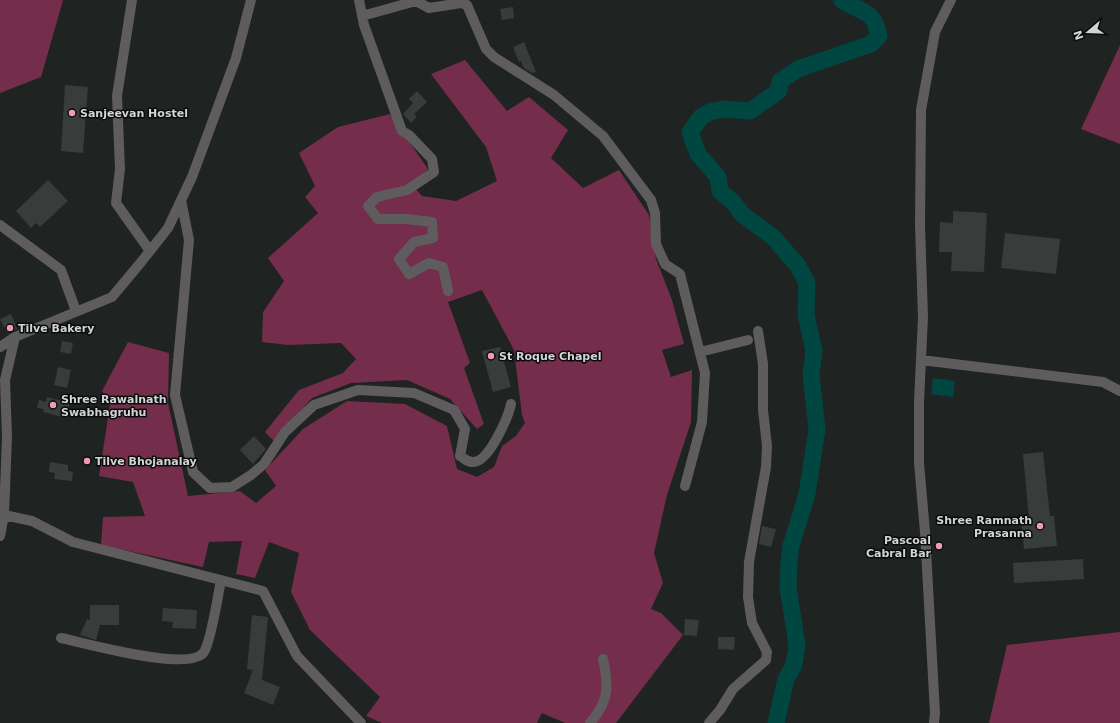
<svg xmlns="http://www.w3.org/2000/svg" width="1120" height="723" viewBox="0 0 1120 723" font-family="'DejaVu Sans',sans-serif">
<rect width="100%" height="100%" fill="#1f2322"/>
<path fill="#742e4b" d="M0,0H63L41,77L0,93Z
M1120,45V144L1081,129Z
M465,60L507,111L529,97L568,130L551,158L583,188L619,170L649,215L656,259L672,300L684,344L662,350L671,377L692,370L691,422L667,495L654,553L663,583L651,609L661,613L683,635L616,723H565L542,713L537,723H382L366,716L380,697L310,630L291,592L299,553L269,542L255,578L236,574L242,541L209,542L203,567L101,545L103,517L145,516L133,482L99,476L110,405L102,391L128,342L169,353L168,403L188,496L240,491L256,503L276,486L265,470L303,429L347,401L405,404L447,426L457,469L477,477L494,467L502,446L516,436L525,423L522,415L514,350L482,290L448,302L470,363L464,368L484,424L477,429L450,399L407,380L351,383L312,398L274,441L265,432L299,390L343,373L356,359L341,343L288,345L262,342L263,312L284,281L268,258L318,213L305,197L315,186L299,153L338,127L390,114L428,169L412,185L422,196L456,201L497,181L486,147L431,74Z
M1120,632V723H989L1007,645Z"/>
<path fill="#004641" d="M933,378L955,381L953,397L931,394Z"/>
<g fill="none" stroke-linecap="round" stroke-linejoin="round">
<path stroke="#004641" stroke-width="17" d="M776,723L786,679L794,665L797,645L788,587L789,562L791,546L807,494L817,430L811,374L814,351L806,315L807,283L798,266L774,238L742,214L734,203L720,191L718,177L698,154L690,132L701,117L710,112L723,109L750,111L779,91L780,81L798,69L871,44L879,36C873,8 862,14 842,0"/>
</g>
<path fill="#383c3b" d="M513,7L514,18L502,20L500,9Z
M524,42L536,72L532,73L524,68L521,61L519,62L513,47Z
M65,85L88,87L83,153L61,151Z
M417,91L427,102L414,114L417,116L411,123L403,114L413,103L409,99Z
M48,180L68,201L40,227L36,223L31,228L16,211Z
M953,211L987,213L984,272L951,271L952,252H939L940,222L953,223Z
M1005,233L1060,239L1056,274L1001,268Z
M11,314L17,329L7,333L0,319Z
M62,341L73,343L71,354L60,352Z
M500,347L511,387L493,392L482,351Z
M58,367L71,370L67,388L54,385Z
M47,397L70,403L66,418L43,412L44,409L37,408L39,400L46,402Z
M254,436L266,449L253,464L240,450Z
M1043,452L1050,516H1054L1057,546L1024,549L1021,519L1029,518L1023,454Z
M50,462L68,465V471L73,472L72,481L54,479L55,473L49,472Z
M762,526L776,529L771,547L759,544Z
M1083,559L1084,579L1014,583L1013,563Z
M90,605H119V625H100L96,640L80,635L87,619L90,620Z
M163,608L197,610L196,629L172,628L173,622L162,621Z
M252,615L268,617L262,680L280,687L273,705L244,693L253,670L247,669Z
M685,619L699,620L697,636L684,635Z
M718,637H735L734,650L718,649Z"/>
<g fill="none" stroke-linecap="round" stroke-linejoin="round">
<path stroke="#5e5c5d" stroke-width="10" d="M132,0L117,96L120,169L116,203L150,251
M359,0L364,25L402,131L409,135L432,159L434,172L407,190L377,197L368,206L378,219H406L432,222L433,238L414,242L399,259L409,274L429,263L443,267L448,291
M362,16L416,1L429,8L461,3L467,5L486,49L494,57L554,95L603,136L651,200L655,213L656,244L665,264L680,274L705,373L702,422L685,486
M181,200L189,240L175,395L193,472L210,488L232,487L251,475L264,464L285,432L314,405L358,390L414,393L454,410L465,429L460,456C465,459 468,463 474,462C489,461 508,418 511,404
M0,225L61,270L76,311
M0,347L15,337L112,297L142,261L168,228L192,177L236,58L251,0
M700,352L748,340
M921,360L1103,382L1120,391
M4,515L32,521L73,542L263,591L297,656L361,723
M0,536L4,515L7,437L5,380L15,337
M61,638C85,643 190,673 204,652C211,641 218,596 221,580
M590,723C609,701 609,687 603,659
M709,723L720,710L733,689L766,660L767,652L752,623L748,597L749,562L766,467L767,446L763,410V364L758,331
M934,723L935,713L925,532L919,463V402L923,317L920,225L921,110L935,32L951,0"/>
</g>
<g fill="#ef9ab9" stroke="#0a0c0c" stroke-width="1.5">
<circle cx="72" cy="113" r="4"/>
<circle cx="10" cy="328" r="4"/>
<circle cx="491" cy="356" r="4"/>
<circle cx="53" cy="405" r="4"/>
<circle cx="87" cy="461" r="4"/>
<circle cx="1040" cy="526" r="4"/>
<circle cx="939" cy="546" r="4"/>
</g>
<g text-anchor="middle" stroke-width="3" stroke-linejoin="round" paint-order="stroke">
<g font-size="11" font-weight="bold" fill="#d3d5d5" stroke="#0a0c0c" text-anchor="start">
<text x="80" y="117">Sanjeevan Hostel</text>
<text x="18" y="332">Tilve Bakery</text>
<text x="499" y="360">St Roque Chapel</text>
<text x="61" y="403">Shree Rawalnath<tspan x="61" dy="13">Swabhagruhu</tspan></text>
<text x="95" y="465">Tilve Bhojanalay</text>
<text x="1032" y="524" text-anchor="end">Shree Ramnath<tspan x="1032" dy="13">Prasanna</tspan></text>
<text x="931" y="544" text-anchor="end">Pascoal<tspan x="931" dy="13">Cabral Bar</tspan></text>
</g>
</g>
<g transform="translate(1088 32) rotate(251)" stroke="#0a0c0c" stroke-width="3" paint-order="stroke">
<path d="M0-3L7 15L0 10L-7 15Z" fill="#d3d5d5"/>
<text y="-6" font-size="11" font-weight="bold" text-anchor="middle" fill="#d3d5d5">N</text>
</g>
</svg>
